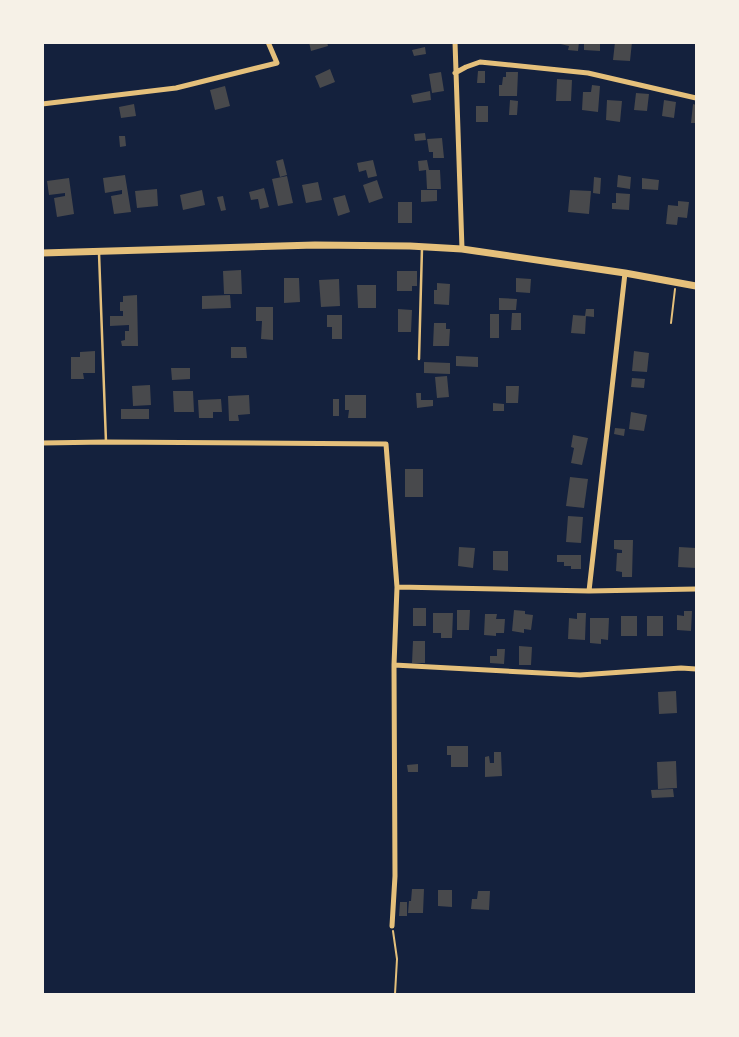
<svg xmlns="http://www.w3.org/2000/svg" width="739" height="1037" viewBox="0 0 739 1037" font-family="'Nunito Sans',sans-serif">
<rect width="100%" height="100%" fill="#14213d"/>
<path fill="#48494c" d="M309,42H327L328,46L311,51Z
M552,42H579L578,51L568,50L569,46Z
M584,42H600V51L584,50Z
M615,42H632L630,61L613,60Z
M425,47L426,54L414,56L412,50Z
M330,69L335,82L320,88L315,76Z
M478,71H485V83H477Z
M441,72L444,91L432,93L429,74Z
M506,72H518L517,96H499V85H502L503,77H506Z
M557,79L572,80L571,101H556Z
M592,85L600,86L598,112L582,110L583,92H591Z
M225,86L230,106L215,110L210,90Z
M430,91L431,100L413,103L411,95Z
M636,93L649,94L647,111L634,110Z
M510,100L518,101L517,115H509Z
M607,100L622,101L620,122L606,120Z
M664,100L676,102L674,118L662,116Z
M134,104L136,116L121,118L119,107Z
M693,104L696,105V123H691Z
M476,106H488V122H476Z
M425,133L426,140L415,141L414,134Z
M119,136H125L126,146L120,147Z
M442,138L444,158H433V152H429L427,139Z
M283,159L287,175L280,177L276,161Z
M373,160L377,176L368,178L366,170L359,172L357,163Z
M427,160L429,170H440L441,189H427L426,170L419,171L418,161Z
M125,175L131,212L114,214L111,196L122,194V190L105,193L103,178Z
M618,175L631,177L630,189L617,187Z
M287,176L293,203L278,206L272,179Z
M594,177L601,178L600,194L593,193Z
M69,178L74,214L57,217L54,198L65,196V193L49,195L47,181Z
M642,178L659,180L658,190L642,189Z
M377,180L383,198L369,203L363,185Z
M318,182L322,200L306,203L302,185Z
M264,188L269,207L260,209L258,199L251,200L249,192Z
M157,189L158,206L137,208L135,191Z
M202,190L205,205L183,210L180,195Z
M421,190H437V201L421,202Z
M570,190L591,191L589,214L568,212Z
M616,193L630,194L629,210L612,209V203H616Z
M345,195L350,212L338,216L333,198Z
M223,196L226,210L221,211L217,197Z
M678,201L689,202L687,218L678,217L677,225L666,224L668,205L678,206Z
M398,202H412V223H398Z
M241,270L242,294H224L223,271Z
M397,271H417V286H412V291H397Z
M284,278H299L300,302L284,303Z
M516,278L531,279L530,293L516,292Z
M339,279L340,306L321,307L319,280Z
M437,283L450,284L449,305L434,304V290H437Z
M357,285H376V308H358Z
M137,295L138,346H122L121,341L125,340V331H129V325L110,326V316H123V311H120V302H123V296Z
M230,295L231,308L202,309V296Z
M499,298L517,299L516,310H499Z
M256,307H273V340L261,339L262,321H256Z
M398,309L412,310L411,332H398Z
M586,309H594V317L585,316Z
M512,313H521V330H511Z
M490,314H499V338H490Z
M327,315H342V339H332V327H327Z
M573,315L586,316L585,334L571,333Z
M434,323H446V329H450L449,346H433Z
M231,347H246L247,358H231Z
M95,351V373H83L84,379H71V357H80V352Z
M634,351L649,353L647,372L632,371Z
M456,356L478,357V367L456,366Z
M424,362L450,363V374L424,373Z
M171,368H190V379L172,380Z
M447,376L449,397L437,398L435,377Z
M632,378L645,379L644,388L631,387Z
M150,385L151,405L133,406L132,386Z
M506,386H519L518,403H506Z
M173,391H193L194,412H174Z
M416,393H421V400H433V406L417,408Z
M249,395L250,414L238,415L239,421H229L228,396Z
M345,395H366V418H348L349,410H345Z
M221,399L222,412H213V418H199L198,400Z
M333,399H339V416H333Z
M493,403L504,404V411H493Z
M121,409H149V419H121Z
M631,412L647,415L644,431L629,429Z
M615,428L625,429L624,436L614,434Z
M573,435L588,438L582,465L571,463L574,448L571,447Z
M405,469H423V497H405Z
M570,477L588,479L584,508L566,506Z
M568,516L583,517L581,543L566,542Z
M614,540H633L632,577H622V572L616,571L617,553H622V550L614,549Z
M459,547L475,548L473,568L458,566Z
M679,547L696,548V568L678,567Z
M493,551H508V571L493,570Z
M557,555H581V569H571V566H564V562H557Z
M413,608H426V626H413Z
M457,610H470L469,630H457Z
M514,610L525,611V614L533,615L531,630L524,629V633L512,631Z
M684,611H692L691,631L677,630V615L684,616Z
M433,613H453L452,638H441V633H433Z
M577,613H586L585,640L568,639L569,618L577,619Z
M485,614H497L496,619H505L504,633H496V636L484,635Z
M621,616H637V636H621Z
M647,616H663V636H647Z
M590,618H609L608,640L601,639V644L590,643Z
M413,641H425V663H412Z
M519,646L532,647L531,665H519Z
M497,649H505L504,664L490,663V656H497Z
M676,691L677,713L659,714L658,692Z
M447,746H468V767H451V755H447Z
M494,752H501L502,776L485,777V757L489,756L490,763H494Z
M676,761L677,788L658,789L657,762Z
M418,764V772H408L407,765Z
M673,789L674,797L652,798L651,790Z
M412,889H424L423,913H408L409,901H411Z
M438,890H452V907L438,906Z
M478,891H490L489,910L471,909L472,899H477Z
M400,902H407V916H399Z"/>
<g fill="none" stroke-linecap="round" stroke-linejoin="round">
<path stroke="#e5c07b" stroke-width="2" d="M671,323L675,289
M393,931L397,959L395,994"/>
<path stroke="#e5c07b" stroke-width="2.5" d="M99,253L106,442
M419,359L422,248"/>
<path stroke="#e5c07b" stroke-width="5" d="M455,42L462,249
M455,73L466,67L480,62L588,73L696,98
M42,104L176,88L277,63L268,42
M42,443L106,442L386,444L397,587L394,665L395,876L392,926
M397,587L589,591L696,589
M589,591L625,273
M394,665L580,675L681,668L696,669"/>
<path stroke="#e5c07b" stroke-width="7" d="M42,253L315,245L410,246L462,249L625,273L696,286"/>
</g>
<rect width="739" height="1037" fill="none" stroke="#f6f1e7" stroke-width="88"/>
</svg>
